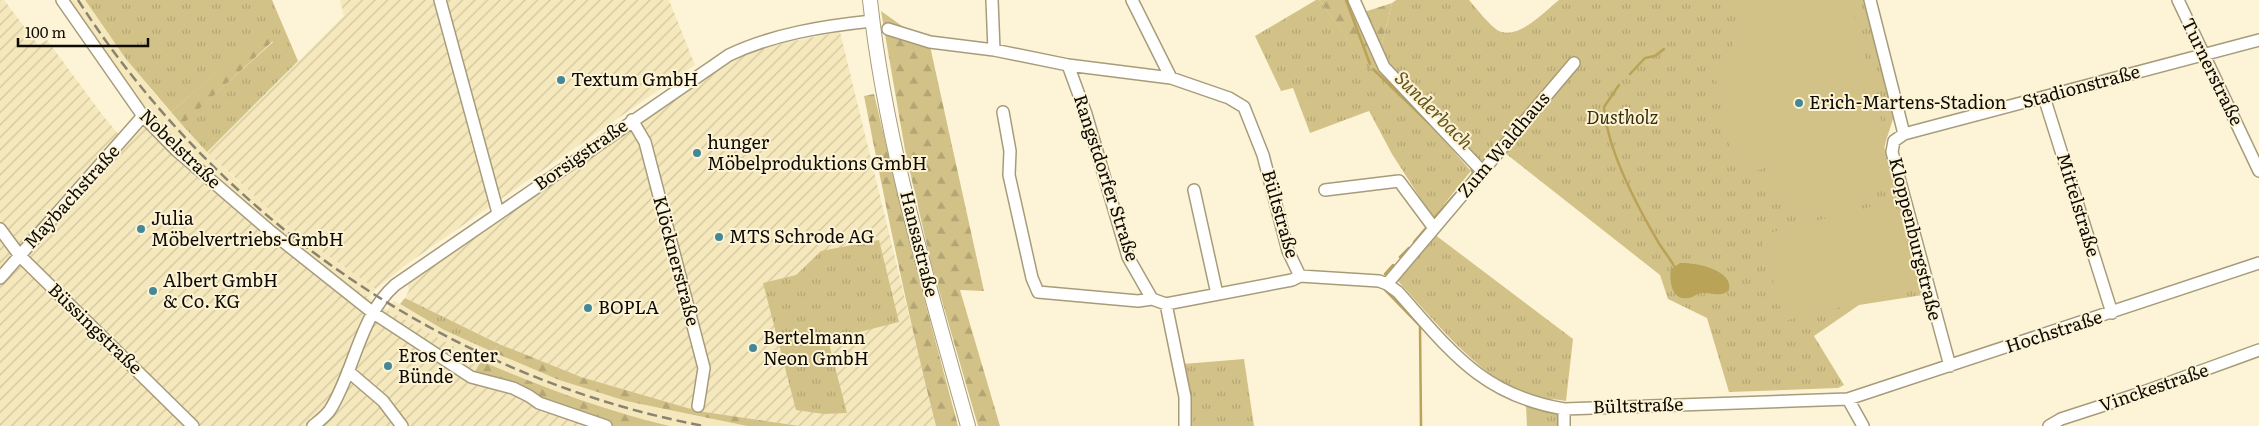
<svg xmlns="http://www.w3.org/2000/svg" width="2259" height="426" viewBox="0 0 2259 426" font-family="Literata,serif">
<defs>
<pattern id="industrial-furrows" width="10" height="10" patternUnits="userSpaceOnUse" patternTransform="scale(1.25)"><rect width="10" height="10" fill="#f5e8bc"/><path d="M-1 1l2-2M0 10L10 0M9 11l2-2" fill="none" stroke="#d1c6a0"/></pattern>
<pattern id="grass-tufts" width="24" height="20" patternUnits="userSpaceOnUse" patternTransform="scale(1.25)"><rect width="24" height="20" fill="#d3c288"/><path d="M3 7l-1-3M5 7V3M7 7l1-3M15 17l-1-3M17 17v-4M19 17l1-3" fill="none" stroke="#b4a574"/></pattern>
<pattern id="forest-firs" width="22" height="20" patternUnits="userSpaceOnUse" patternTransform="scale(1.25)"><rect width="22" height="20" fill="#d3c288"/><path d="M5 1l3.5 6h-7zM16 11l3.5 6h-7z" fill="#b4a574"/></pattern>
</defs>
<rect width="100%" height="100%" fill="#fdf4d7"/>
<path fill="#f5e8bc" d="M70,0H85L106,31L153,92L187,131L235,179L311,244L376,289L368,298L324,268L256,213L199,162L143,104L105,53Z
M394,301L444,330L559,380L626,401L747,426H670L618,414L528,381L481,361L387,310Z"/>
<path fill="url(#industrial-furrows)" d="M0,0H4L38,45L47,40L104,117L120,136L147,108L199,162L256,213L324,268L387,310L481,361L473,375L601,426H0Z
M340,0H669L695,65L407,264L376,289L311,244L274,214L207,152L344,16Z
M840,32L936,426H800L698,411L581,377L514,351L405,298L409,290L407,281L734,57L751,49Z"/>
<path fill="url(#grass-tufts)" d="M85,0H272L298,61L207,152L183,126L185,121L273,42L265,31L171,112L126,59Z
M1316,0H1319L1373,73L1384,72L1471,171L1433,218L1392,154L1369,111L1310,133L1293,88L1281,91L1255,36Z
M1396,0H1469C1476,8 1490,26 1499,31C1519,40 1545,11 1559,0H1863L1894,116L1884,147L1923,295L1859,305L1814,336L1844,385L1838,388L1729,392L1707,318L1668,299L1660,275L1505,153L1524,132L1517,123L1484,160L1478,161L1392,72L1380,52L1392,3Z
M1434,234L1573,339L1566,401C1556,399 1545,399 1535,397C1482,383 1433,318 1396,279Z
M879,240L899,322L828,340L847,413L824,414L796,410L763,283L796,275L821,251Z
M405,298L499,344L493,352L444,330L400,304Z
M1244,359L1254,426H1189L1183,364Z
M1526,406L1558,413V426H1527Z"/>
<path fill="url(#forest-firs)" d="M1319,0H1350L1384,72L1373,74Z
M1392,3L1380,52L1361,13Z
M881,11L930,46L984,291L960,290L1000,426H978L930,259L905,150Z
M265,30L273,41L186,121L183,126L171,112Z
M874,94L912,253L958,426H936C908,317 886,207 864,96Z
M499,344L581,377L698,411L800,426H747L626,401L559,380L493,352Z
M481,361C543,387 605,411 670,426H605L473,375Z"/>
<path fill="#d3c288" d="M1742,0H1848L1851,3L1886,139C1881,149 1890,162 1884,176C1873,202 1838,215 1812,211C1799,209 1789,200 1776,204L1766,168L1737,175L1713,67L1735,62L1731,37Z
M1893,201L1917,288L1784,321L1760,235Z"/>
<path fill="#b9a357" d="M1680,263C1695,262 1734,270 1729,290C1722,298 1712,292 1702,293C1697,293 1693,298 1688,298C1671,301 1669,279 1671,269Z"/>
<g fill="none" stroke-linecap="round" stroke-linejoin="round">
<path stroke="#b9a357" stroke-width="2.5" d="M1346,0L1370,64
M1373,69L1430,124
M1630,74L1645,58L1655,56L1664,49
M1619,85L1604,107C1607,149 1636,204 1657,240C1662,249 1669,257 1674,266
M1468,180L1473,173L1471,167
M1434,218L1464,184
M1414,242L1426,228
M1400,257L1409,248
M1385,274L1393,265
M1385,290L1420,326L1421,426"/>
<defs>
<path id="minor" d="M62,0L143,116L176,150L270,231L372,312L471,377L513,388L529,396L539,403L606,426
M440,0L498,213
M992,0L994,50
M1132,0L1171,78
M1354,0L1384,67L1482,171
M1870,0L1904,134L1894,141L1892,152L1950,366
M2178,0L2259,171
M888,29L930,42L994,50L1068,65L1171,78L1229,98L1244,107L1263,155L1288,251L1300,276
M1068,65L1086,114L1128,257L1152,299L1166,304L1292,280L1300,276L1379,281L1387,284L1398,292C1450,350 1481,395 1564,409L1848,399L2259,263
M2044,97L2112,313
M1003,112L1010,151L1009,175L1032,278L1038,292L1138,301L1152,299
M632,120L645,142L704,368L698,406
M1904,134L2259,40
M1194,190L1217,294
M1325,190L1399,181L1434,228
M0,229L20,256L193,426
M0,278L143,116
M1387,284L1574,63
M1166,304L1185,397V426
M348,371L383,401L402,426
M1848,399L1863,426
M1564,409V426
M313,426C319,421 326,416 330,410C355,370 359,317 395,285L729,55C773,34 824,26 872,21
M2049,426L2061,419L2135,395L2259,350"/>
<path id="major" d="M870,0C885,142 930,289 968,426"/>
</defs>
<use href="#minor" stroke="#a79c7a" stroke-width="14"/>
<use href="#major" stroke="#a79c7a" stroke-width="16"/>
<use href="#minor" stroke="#fff" stroke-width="11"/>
<use href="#major" stroke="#fff" stroke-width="14"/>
<path stroke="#8a8370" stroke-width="2.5" stroke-dasharray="10 5" stroke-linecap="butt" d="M78,0C218,218 448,378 704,426"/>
</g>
<g fill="#448897" stroke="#fdf4d7" stroke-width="2">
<circle cx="561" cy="80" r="5"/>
<circle cx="1799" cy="103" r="5"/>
<circle cx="697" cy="153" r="5"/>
<circle cx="141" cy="229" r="5"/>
<circle cx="719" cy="237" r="5"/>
<circle cx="153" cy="291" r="5"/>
<circle cx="588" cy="308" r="5"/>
<circle cx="753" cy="348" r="5"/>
<circle cx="388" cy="366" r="5"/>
</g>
<g text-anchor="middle" stroke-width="4" stroke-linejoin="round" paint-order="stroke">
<g font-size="18" fill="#0f0b02" stroke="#fdf4d7">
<text transform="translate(2212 72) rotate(64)" y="6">Turnerstraße</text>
<text transform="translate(2081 87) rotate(-15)" y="6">Stadionstraße</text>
<text transform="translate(1504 145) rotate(-50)" y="6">Zum Waldhaus</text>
<text transform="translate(180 149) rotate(44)" y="6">Nobelstraße</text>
<text transform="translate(581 155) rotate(-35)" y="6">Borsigstraße</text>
<text transform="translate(1106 178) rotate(72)" y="6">Rangstdorfer Straße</text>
<text transform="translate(72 197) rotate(-48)" y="6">Maybachstraße</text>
<text transform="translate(2078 205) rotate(73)" y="6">Mittelstraße</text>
<text transform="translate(1280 214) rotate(74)" y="6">Bültstraße</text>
<text transform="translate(1915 239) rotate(76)" y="6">Kloppenburgstraße</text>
<text transform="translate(919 244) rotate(76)" y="6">Hansastraße</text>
<text transform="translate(676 261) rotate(75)" y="6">Klöcknerstraße</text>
<text transform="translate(95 329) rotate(44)" y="6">Büssingstraße</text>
<text transform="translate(2054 332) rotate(-18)" y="6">Hochstraße</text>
<text transform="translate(2154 388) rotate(-19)" y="6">Vinckestraße</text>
<text transform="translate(1638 406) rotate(-2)" y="6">Bültstraße</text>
</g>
<g font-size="18" fill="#0f0b02" stroke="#fdf4d7" text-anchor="start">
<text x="571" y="86">Textum GmbH</text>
<text x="1809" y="109">Erich-Martens-Stadion</text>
<text x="707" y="149">hunger<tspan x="707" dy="21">Möbelproduktions GmbH</tspan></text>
<text x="151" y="225">Julia<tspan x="151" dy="21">Möbelvertriebs-GmbH</tspan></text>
<text x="729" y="243">MTS Schrode AG</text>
<text x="163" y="287">Albert GmbH<tspan x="163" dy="21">&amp; Co. KG</tspan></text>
<text x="598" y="314">BOPLA</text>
<text x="763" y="344">Bertelmann<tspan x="763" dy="21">Neon GmbH</tspan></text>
<text x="398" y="362">Eros Center<tspan x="398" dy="21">Bünde</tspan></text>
</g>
<g font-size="18" font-style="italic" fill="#372d0b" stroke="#fdf4d7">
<text x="1622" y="124">Dustholz</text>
</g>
<g font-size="19" font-style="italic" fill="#65551c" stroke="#fdf4d7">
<text transform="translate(1434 110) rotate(45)" y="7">Sunderbach</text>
</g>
</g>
<path d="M18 38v8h130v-8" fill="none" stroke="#0f0b02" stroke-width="2.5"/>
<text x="25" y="38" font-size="15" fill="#0f0b02" stroke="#fdf4d7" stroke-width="4" paint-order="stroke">100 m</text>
</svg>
